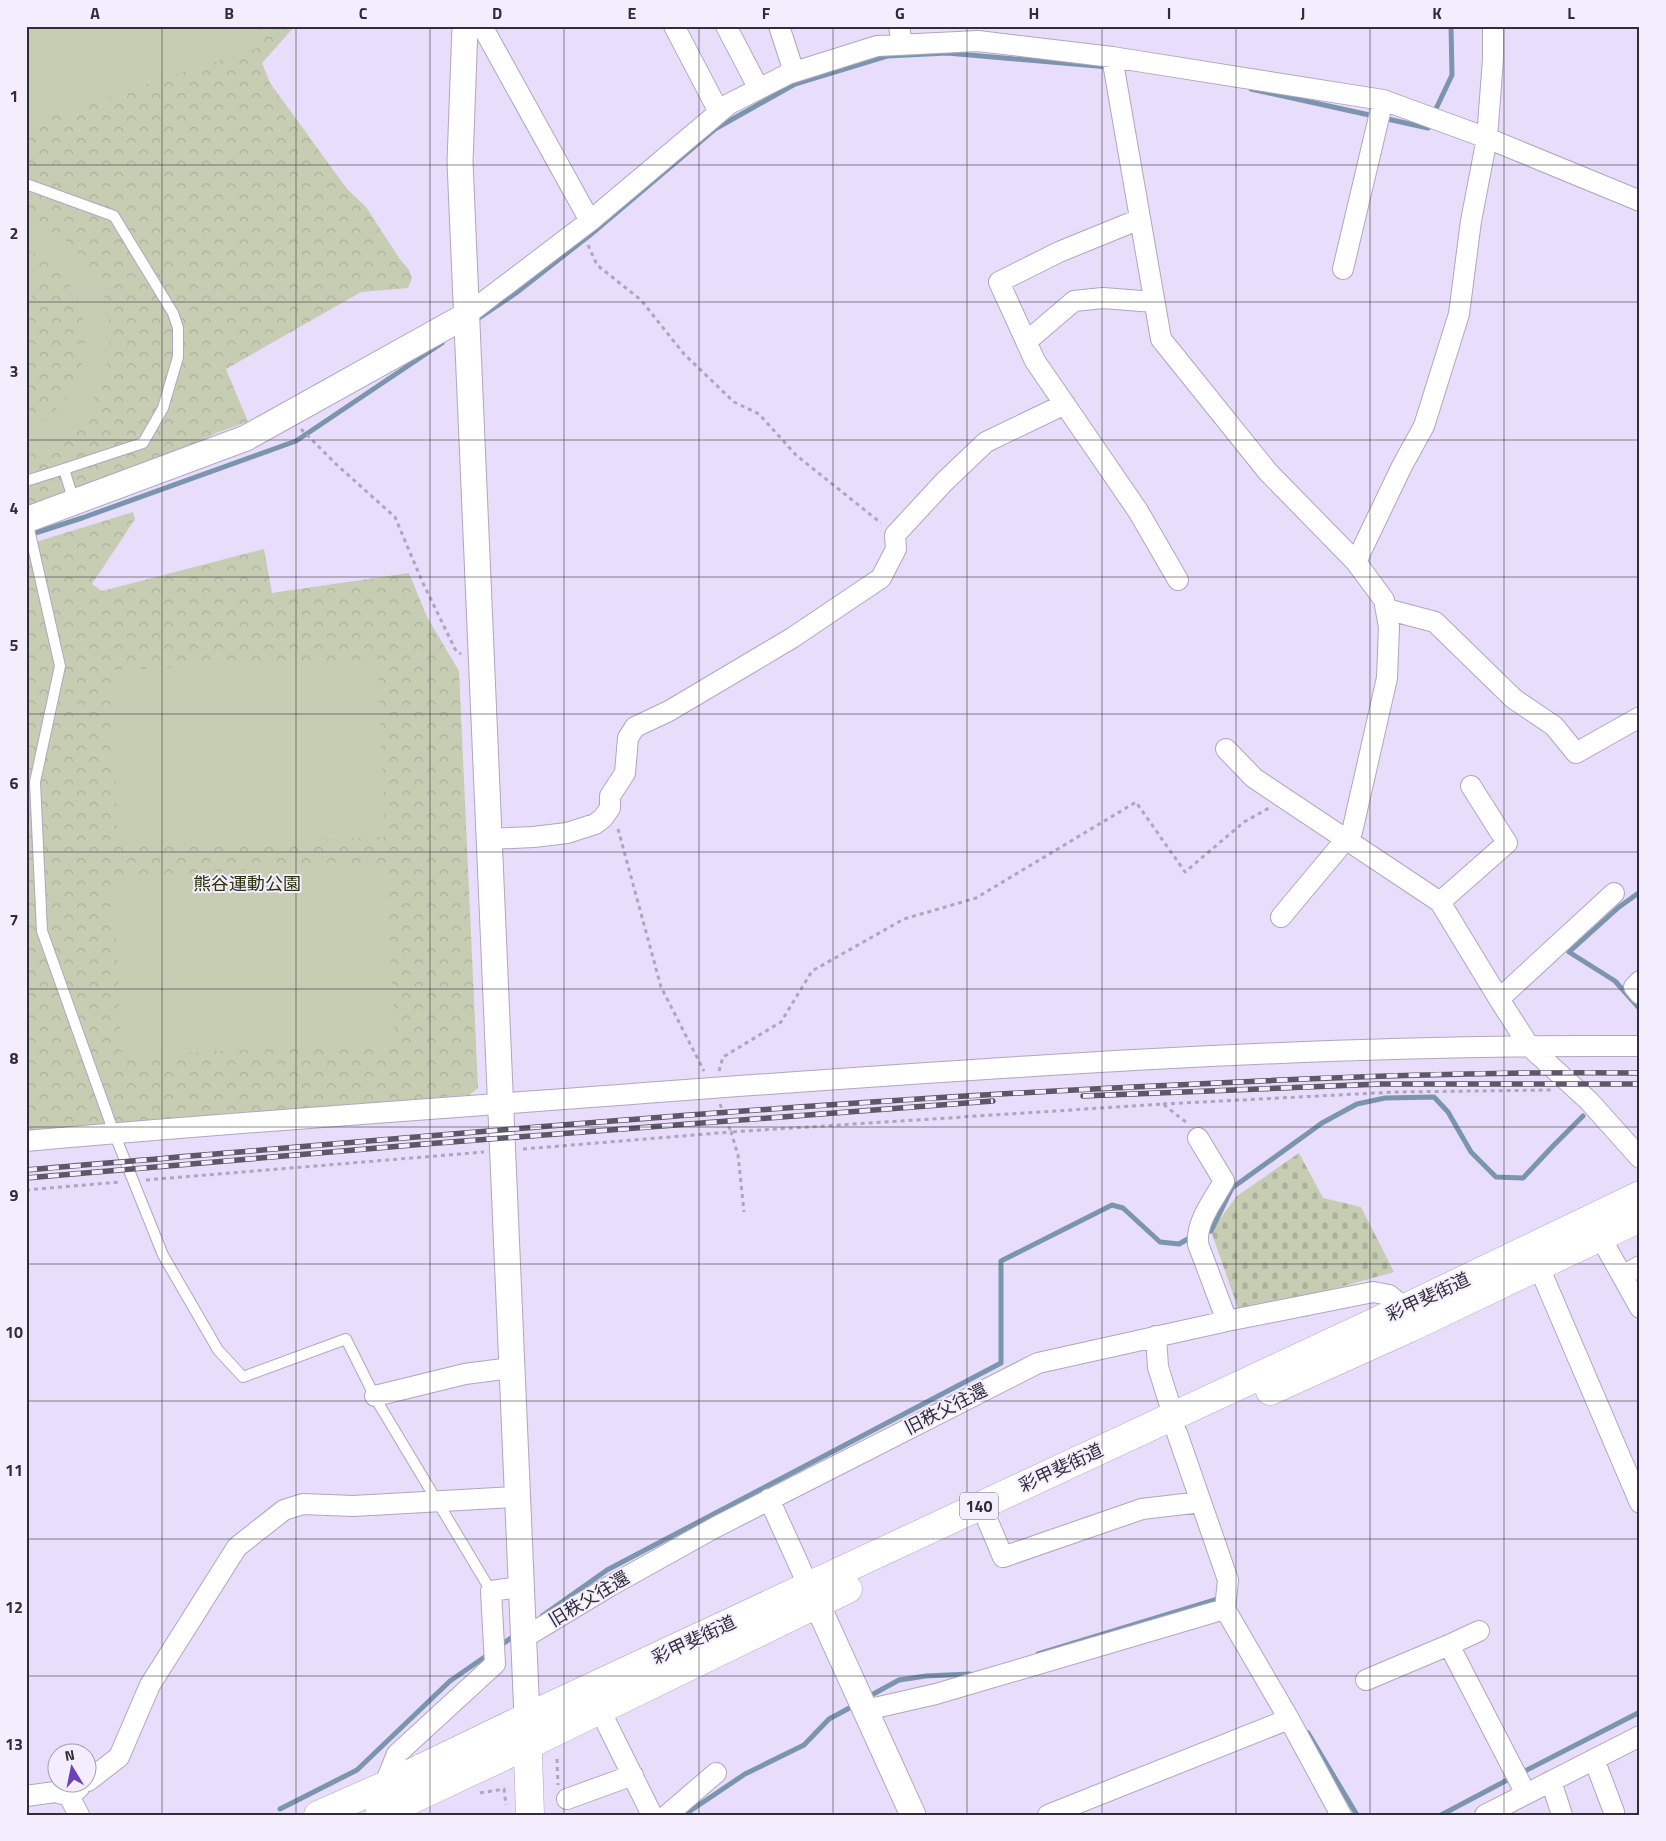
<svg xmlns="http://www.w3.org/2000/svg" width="1666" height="1841" viewBox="0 0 1666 1841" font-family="'Titillium Web','Noto Sans JP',sans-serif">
<defs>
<pattern id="cemetery-stones" width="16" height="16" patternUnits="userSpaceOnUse" patternTransform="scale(1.25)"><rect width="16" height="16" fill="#c6cdb3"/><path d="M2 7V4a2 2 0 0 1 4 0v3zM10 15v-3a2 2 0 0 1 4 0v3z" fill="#abb09b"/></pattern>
<pattern id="park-crowns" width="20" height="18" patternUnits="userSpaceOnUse" patternTransform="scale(1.25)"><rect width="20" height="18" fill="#c6cdb3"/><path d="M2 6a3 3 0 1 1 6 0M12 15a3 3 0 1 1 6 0" fill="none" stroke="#abb09b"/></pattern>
</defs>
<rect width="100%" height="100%" fill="#e8ddfa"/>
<path fill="url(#cemetery-stones)" d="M1299,1153L1323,1198L1361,1207L1394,1272L1308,1296L1239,1311L1211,1231L1237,1196Z"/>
<path fill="url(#park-crowns)" d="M26,26H295L262,63L270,83L347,189L366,207L399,258L409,270L412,278L408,288L361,292L226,369L248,422L216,433L148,468L26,506Z
M133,512L135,519L92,584L102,591L264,549L272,593L409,573L427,617L459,671L478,1088L469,1095L26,1130V545Z"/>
<path fill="#c6cdb3" d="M26,26H257L264,46L26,124Z
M26,221C42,227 57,233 70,244C76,250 81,258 86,265C93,275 99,284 104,295C106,301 106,310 108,317C117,379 85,434 26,456V426L45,419L63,403L76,385L83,359L85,335L80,303L69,284L55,264L44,257L26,250Z
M26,263L43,269L26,311Z
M378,659L385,837L118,847L111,670Z
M386,863L395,1042L122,1056L113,877Z"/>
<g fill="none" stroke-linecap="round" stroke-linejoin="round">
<path stroke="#7b95af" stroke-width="5" d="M1251,89L1374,116
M1434,113L1452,75L1451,26
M1383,118L1428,128L1431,121
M476,320L516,293L590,235L715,129L795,84L887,56L947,53L1109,67
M29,535L82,518L296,441L442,343
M1640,892L1619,907L1569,952L1615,981L1640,1009
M1203,1232L1211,1231L1232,1188L1322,1123L1357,1104L1385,1098L1434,1097L1448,1112L1471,1152L1496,1177L1523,1178L1553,1146L1583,1116
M542,1616L607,1570L1001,1363V1261L1112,1205L1123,1208L1160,1242L1179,1244L1193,1236
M500,1646L515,1635
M1038,1654L1218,1599L1221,1602
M866,1698L899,1680L926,1676L970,1674
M1308,1733L1357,1815
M1521,1773L1640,1712
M280,1809L357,1770L450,1681L489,1654
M684,1815L745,1774L804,1745L829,1719L855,1705
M1441,1815L1513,1777"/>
<defs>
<path id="service" d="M26,184L114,216L173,313L178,328V357L163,408L143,443L64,469L74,502
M26,481L64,469
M27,520L60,666L35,782L42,931L114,1133L163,1255L218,1350L243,1377L346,1339L377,1401L491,1591"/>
<path id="minor" d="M482,26L590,221
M674,26L719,112
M726,26L759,89
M779,26L794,72
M899,26L902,45
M1112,57L1161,339L1268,472L1356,562L1384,600L1389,627L1387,678L1352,832L1281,917
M1140,219L1059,252L999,282L1035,361L1138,511L1178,580
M1343,269L1383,100
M465,316L590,221L729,104L788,74L877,46L978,41L1112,57L1383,100L1487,138L1640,201
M1026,342L1074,301L1103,298L1154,302
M1356,562L1402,466L1424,426L1459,314L1471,221L1487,138L1493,59V26
M1386,609L1435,622L1514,699L1554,726L1576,753L1640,717
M1226,749L1254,778L1440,902L1499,999L1529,1046L1589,1101L1640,1158
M488,839L534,837L567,833L595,824L603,818L610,808V796L625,773L628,738L635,727L669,711L792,638L881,578L896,549L895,535L945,481L986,442L1065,404
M1440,902L1507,843L1471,786
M1640,981L1634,987L1640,994
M1499,999L1614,893
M1198,1138L1224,1181C1213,1201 1196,1221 1198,1244L1227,1321
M26,1141C237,1122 447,1108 658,1092C985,1068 1312,1044 1640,1046
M1601,1238L1640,1308
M1539,1267L1640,1503
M1622,1276L1640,1266
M1156,1336L1158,1367L1173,1415
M375,1396L465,1374L511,1368
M1177,1433L1228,1580L1225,1609L1289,1719L1341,1815
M769,1499L814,1598
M981,1505L1003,1557L1142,1509L1201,1502
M522,1639L610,1586L716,1527L1038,1363L1227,1321L1373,1292L1389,1295L1405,1308
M1449,1645L1479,1631
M1366,1680L1449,1645L1526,1794
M594,1698L652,1815
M866,1710L936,1694L1225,1609
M1594,1759L1614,1812
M88,1781L119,1757L150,1685L237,1547L284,1510L303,1504L353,1506L516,1497
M1551,1781L1562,1815
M384,1786L397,1754L495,1664L491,1591L520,1587
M26,1796L55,1792L69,1796
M567,1799L633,1775
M79,1815L69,1796L79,1788
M667,1815L716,1773
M1048,1815L1289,1719
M1485,1815L1640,1736"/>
<path id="tertiary" d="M465,26L460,162L527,1717
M26,520L246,438L465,316
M817,1604L913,1815"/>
<path id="secondary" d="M527,1723L530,1815"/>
<path id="trunk" d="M1270,1391L1412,1327L1640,1218
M318,1815L384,1786L527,1717L1405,1308L1640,1195
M379,1815L528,1745L848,1589"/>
</defs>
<use href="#service" stroke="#b1a6c1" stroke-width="12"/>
<use href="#minor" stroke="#b1a6c1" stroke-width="22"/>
<use href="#tertiary" stroke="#b1a6c1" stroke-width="27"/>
<use href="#secondary" stroke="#b1a6c1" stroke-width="29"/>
<use href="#trunk" stroke="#b1a6c1" stroke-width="29"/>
<path stroke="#aea6bd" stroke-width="3" stroke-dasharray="4 4" stroke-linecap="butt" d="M588,245L597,265L641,300L684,354L734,402L759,414L796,455L881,523
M301,429L337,465L395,517L422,581L456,651L461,654
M618,829L661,987L704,1071
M719,1071L723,1057L781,1022L812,971L904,919L976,898L1136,802L1185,872L1244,822L1269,808
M720,1104L731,1132L1163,1104L1187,1123
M1163,1104L1396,1092L1552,1090
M523,1149L731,1132L738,1155L744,1212
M146,1180L484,1152
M26,1190L120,1182
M557,1759L558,1785
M480,1793L504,1789L506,1805"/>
<use href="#service" stroke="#fff" stroke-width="10"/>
<use href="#minor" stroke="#fff" stroke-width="20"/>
<use href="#tertiary" stroke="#fff" stroke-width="25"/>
<use href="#secondary" stroke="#fff" stroke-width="28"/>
<use href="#trunk" stroke="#fff" stroke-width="28"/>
<defs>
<path id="rail" d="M1083,1096L1381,1084H1640
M26,1170C410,1138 793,1102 1177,1085C1331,1077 1485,1071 1640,1073
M26,1178L425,1144L993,1101"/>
</defs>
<use href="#rail" stroke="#5d5767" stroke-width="5.5"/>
<use href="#rail" stroke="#f3edfe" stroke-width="4" stroke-dasharray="11" stroke-linecap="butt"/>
</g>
<path fill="none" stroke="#312d38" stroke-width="1" stroke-opacity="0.55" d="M162,26V1815M296,26V1815M430,26V1815M564,26V1815M699,26V1815M833,26V1815M967,26V1815M1102,26V1815M1236,26V1815M1370,26V1815M1504,26V1815M26,165H1640M26,302H1640M26,440H1640M26,577H1640M26,714H1640M26,852H1640M26,989H1640M26,1127H1640M26,1264H1640M26,1401H1640M26,1539H1640M26,1676H1640"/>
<g text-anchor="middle" stroke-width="4" stroke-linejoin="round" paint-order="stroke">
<rect fill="#f3edfe" stroke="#6b6773" stroke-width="1" x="960" y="1492.5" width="38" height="27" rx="4"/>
<g font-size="16" font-weight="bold" fill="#312d38">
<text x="979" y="1512">140</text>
</g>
<g font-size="18" fill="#2a3309" stroke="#f3edfe">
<text x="247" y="890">熊谷運動公園</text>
</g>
<g font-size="18" fill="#312d38" stroke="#f3edfe">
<text transform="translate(1428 1297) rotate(-25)" y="6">彩甲斐街道</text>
<text transform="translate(946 1409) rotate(-27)" y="6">旧秩父往還</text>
<text transform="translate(1061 1468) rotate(-25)" y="6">彩甲斐街道</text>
<text transform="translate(589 1599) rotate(-31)" y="6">旧秩父往還</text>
<text transform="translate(694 1640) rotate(-25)" y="6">彩甲斐街道</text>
</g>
</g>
<rect width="1666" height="1841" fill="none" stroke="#f3edfe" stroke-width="55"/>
<g transform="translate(72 1768) rotate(350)"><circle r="24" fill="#f3edfe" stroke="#a5a0af"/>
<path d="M0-4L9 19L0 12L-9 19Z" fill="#6c41b9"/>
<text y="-8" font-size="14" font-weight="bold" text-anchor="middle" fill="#312d38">N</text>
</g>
<rect x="28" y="28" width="1610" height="1786" fill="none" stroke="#312d38" stroke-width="2"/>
<g font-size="16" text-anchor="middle" font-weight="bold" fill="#312d38">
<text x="95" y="19">A</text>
<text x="229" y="19">B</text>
<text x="363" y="19">C</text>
<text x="497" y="19">D</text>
<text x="632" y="19">E</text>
<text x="766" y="19">F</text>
<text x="900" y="19">G</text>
<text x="1034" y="19">H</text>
<text x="1169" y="19">I</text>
<text x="1303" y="19">J</text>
<text x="1437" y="19">K</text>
<text x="1571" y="19">L</text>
<text x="14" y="102">1</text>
<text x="14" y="239">2</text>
<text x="14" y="377">3</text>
<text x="14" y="514">4</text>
<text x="14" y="651">5</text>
<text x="14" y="789">6</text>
<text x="14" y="926">7</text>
<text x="14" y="1064">8</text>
<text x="14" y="1201">9</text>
<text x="14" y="1338">10</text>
<text x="14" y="1476">11</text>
<text x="14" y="1613">12</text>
<text x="14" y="1750">13</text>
</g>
</svg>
